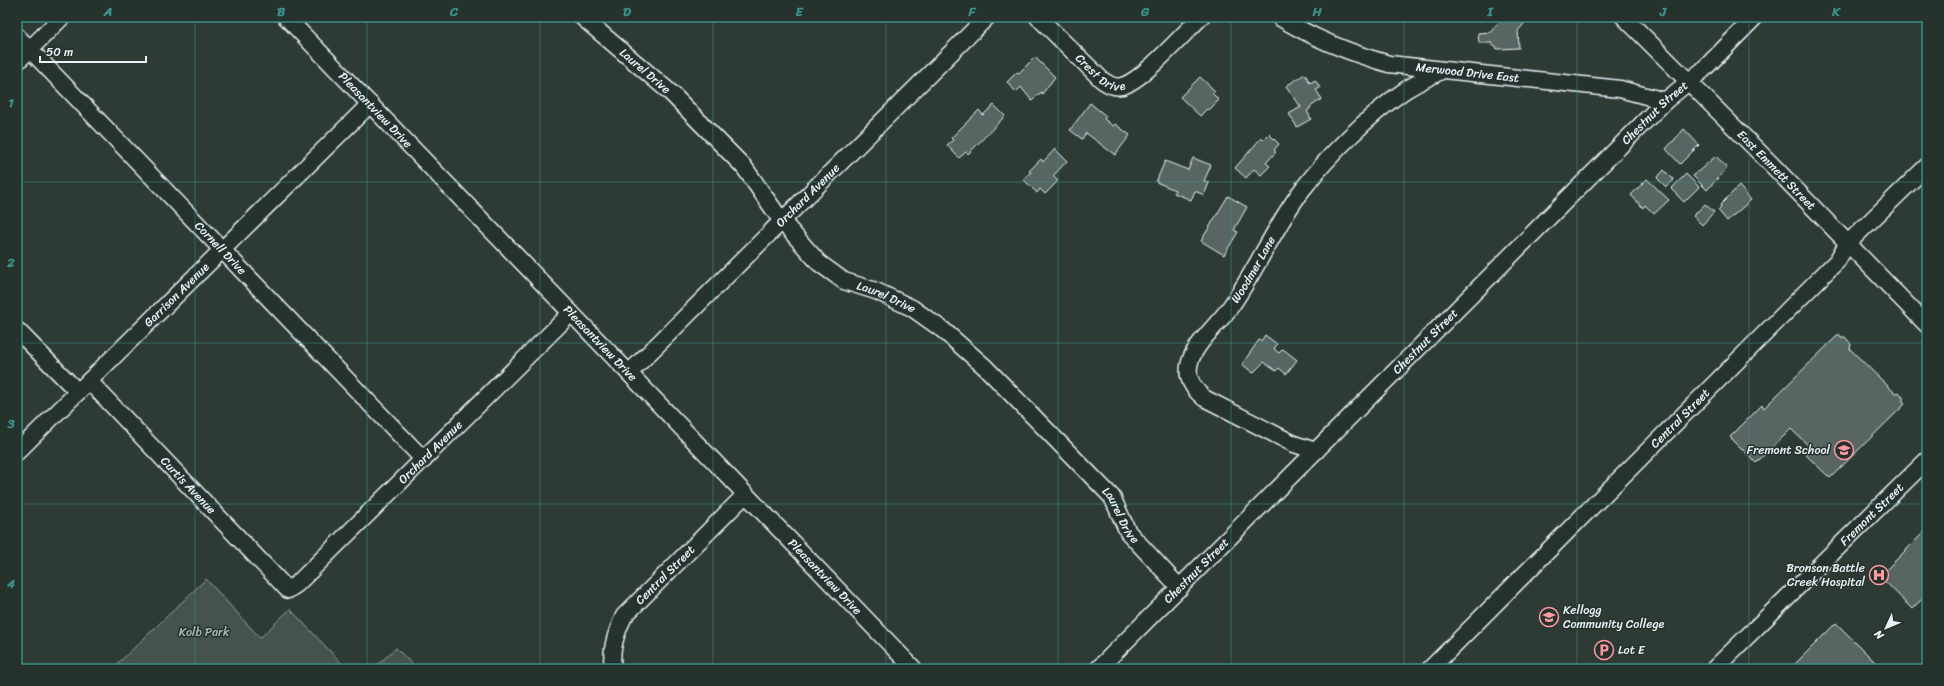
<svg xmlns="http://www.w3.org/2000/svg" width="1944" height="686" viewBox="0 0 1944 686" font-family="Sriracha,sans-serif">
<rect width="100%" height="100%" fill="#2e3b35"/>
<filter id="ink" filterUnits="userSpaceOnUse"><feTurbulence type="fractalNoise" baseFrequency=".025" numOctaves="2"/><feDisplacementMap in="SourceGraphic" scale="8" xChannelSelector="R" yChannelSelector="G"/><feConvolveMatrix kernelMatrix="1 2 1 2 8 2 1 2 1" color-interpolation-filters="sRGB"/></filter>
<g filter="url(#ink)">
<path fill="#45524e" stroke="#96a2a3" d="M206,579L260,638L290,609L347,669H112Z
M396,648L417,669H373Z"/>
<path fill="#596563" stroke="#e8f1f8" d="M1503,17H1523L1527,20L1518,31L1519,48L1497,49L1496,46H1492V43H1479L1478,33L1492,32V30Z
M1035,57L1055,77L1042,94L1041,92L1032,101L1021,87L1016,92L1007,82L1017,72L1018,74Z
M1305,74L1310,83L1315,80L1320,88L1316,90L1322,99L1310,107V109L1307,111L1311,119L1297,127L1289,114L1301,107L1286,86Z
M1200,77L1215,91L1212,93L1219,100L1209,110L1207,109L1200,116L1180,97Z
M1090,103L1106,116L1104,119L1113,126L1115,124L1130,135L1115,155L1086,133L1082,139L1070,130Z
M994,105L1005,116L968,154L966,152L959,158L947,145L953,140L951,138L979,110L983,115Z
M1684,129L1699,145L1680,164L1666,149Z
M1269,134L1279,144L1274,150L1276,152L1266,163L1270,166L1261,175L1254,169L1246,178L1235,168L1261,138L1263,140Z
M1055,149L1067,161L1053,176L1058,181L1045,194L1040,189L1037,193L1023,179L1031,172L1029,171L1041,159L1043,162Z
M1716,156L1727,168L1707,190L1693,176Z
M1193,158L1211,165L1204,181L1209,183L1204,195L1195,191L1191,200L1174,193L1175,190L1156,182L1165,161L1188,170Z
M1664,170L1674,180L1666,187L1657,178Z
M1686,174L1699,187L1684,202L1671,189Z
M1647,179L1669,200L1654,214L1645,205L1643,208L1631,195Z
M1739,186L1751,200L1727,221L1718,210L1721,207L1720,205Z
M1228,196L1247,207L1234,230L1238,232L1224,255L1201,241Z
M1705,204L1714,212L1702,225L1693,216Z
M1839,334L1841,337H1845L1851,344L1850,349L1895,393L1899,392L1903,397V401L1905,404L1830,478L1806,455L1812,449L1791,429L1756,463L1730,437L1762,405L1764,408Z
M1265,335L1277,344L1274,349L1279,353L1283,349L1297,360L1286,374L1279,368L1276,371L1264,362L1253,373L1242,364L1259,340L1261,341Z
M1927,529V594L1912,609L1880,576Z
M1836,623L1882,669H1790Z"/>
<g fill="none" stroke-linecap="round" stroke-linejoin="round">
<defs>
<g id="minor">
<path id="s1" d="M286,17L914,669"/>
<path id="s2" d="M582,17L671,93L744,167L781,220L819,263L844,281L876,291L912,308L943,330L985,367L1112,497L1128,532L1180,588"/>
<path id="s3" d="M1038,17L1102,80C1108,84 1114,88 1122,86C1142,81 1184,33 1201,17"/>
<path id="s4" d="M1279,17C1314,39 1350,53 1389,64L1620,89L1665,101"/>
<path id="s5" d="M1624,17L1771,164L1927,325"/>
<path id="s6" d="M17,36L424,460"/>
<path d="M17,62L62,17"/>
<path d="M17,330L78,392"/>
<path id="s7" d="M629,373L987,17"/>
<path id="s8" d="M89,381L288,590L297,584L571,313"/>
<path id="s9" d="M1316,451L1294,444L1204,398C1164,365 1212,334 1231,306C1257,269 1275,226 1302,190C1328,156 1369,115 1404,91C1416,83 1429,77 1441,71"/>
<path id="s10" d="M17,452L370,104"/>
<path id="s11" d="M613,669C610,650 616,633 624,616L745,495"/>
<path id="s12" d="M1098,669L1665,101L1703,70L1755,17"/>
<path id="s13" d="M1430,669L1837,261L1847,244L1927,166"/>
<path id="s14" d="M1714,669L1927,460"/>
</g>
</defs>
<use href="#minor" stroke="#e8f1f8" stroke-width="19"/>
<use href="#minor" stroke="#26332d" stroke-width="16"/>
</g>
</g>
<path fill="none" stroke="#3a8f8a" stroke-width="1" stroke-opacity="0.55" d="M195,17V669M367,17V669M540,17V669M713,17V669M886,17V669M1058,17V669M1231,17V669M1404,17V669M1577,17V669M1749,17V669M17,182H1927M17,343H1927M17,504H1927"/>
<defs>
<symbol id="school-ring" viewBox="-11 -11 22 22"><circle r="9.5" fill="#26332d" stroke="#ff9aa2" stroke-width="1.5"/><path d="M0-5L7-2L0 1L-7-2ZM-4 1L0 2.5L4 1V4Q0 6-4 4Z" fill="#ff9aa2"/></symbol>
<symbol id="hospital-ring" viewBox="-11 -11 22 22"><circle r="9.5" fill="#26332d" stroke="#ff9aa2" stroke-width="1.5"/><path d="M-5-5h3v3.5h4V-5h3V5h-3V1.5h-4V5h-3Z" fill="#ff9aa2"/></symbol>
<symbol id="university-ring" viewBox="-11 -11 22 22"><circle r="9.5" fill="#26332d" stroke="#ff9aa2" stroke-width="1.5"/><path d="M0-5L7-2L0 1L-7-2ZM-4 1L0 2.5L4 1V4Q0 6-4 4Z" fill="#ff9aa2"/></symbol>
<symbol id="parking-ring" viewBox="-11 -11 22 22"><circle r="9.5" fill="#26332d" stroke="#ff9aa2" stroke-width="1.5"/><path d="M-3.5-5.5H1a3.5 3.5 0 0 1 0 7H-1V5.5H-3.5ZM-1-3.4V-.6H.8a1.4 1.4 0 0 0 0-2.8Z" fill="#ff9aa2"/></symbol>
</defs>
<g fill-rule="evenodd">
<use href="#school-ring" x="1833" y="439" width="22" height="22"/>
<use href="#hospital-ring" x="1868" y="564" width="22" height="22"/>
<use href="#university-ring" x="1538" y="606" width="22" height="22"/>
<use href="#parking-ring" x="1593" y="639" width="22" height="22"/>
</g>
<g text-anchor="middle" stroke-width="3" stroke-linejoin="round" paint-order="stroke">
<g font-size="12" fill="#e8f1f8" stroke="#26332d">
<text dy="4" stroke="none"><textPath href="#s3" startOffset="85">Crest Drive</textPath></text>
<text dy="4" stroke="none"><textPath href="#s2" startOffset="83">Laurel Drive</textPath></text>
<text dy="4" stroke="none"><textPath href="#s4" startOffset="199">Merwood Drive East</textPath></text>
<text dy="4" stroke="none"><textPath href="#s1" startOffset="129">Pleasantview Drive</textPath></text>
<text dy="4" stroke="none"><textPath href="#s12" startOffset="787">Chestnut Street</textPath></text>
<text dy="4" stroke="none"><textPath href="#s5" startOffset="216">East Emmett Street</textPath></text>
<text dy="4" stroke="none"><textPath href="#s7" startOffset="252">Orchard Avenue</textPath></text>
<text dy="4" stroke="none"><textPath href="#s6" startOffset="294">Cornell Drive</textPath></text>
<text dy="4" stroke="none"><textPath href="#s9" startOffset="278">Woodmer Lane</textPath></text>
<text dy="4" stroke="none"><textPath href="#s10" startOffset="224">Garrison Avenue</textPath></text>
<text dy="4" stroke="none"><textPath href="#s2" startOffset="419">Laurel Drive</textPath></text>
<text dy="4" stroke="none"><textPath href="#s12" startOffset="463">Chestnut Street</textPath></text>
<text dy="4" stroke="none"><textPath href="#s1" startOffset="453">Pleasantview Drive</textPath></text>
<text dy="4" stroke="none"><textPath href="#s13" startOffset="354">Central Street</textPath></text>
<text dy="4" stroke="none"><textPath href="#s8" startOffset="487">Orchard Avenue</textPath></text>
<text dy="4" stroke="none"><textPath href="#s8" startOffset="144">Curtis Avenue</textPath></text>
<text dy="4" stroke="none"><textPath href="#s14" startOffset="221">Fremont Street</textPath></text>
<text dy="4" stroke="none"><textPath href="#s2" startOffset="743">Laurel Drive</textPath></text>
<text dy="4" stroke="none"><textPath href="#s12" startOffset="139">Chestnut Street</textPath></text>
<text dy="4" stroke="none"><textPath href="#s11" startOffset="113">Central Street</textPath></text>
<text dy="4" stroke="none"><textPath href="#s1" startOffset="777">Pleasantview Drive</textPath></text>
</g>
<g font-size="12" fill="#e8f1f8" stroke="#26332d" text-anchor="end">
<text x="1830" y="454">Fremont School</text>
<text x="1865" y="572">Bronson Battle<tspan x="1865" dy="14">Creek Hospital</tspan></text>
<text x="1563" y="614" text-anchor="start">Kellogg<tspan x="1563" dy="14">Community College</tspan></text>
<text x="1618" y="654" text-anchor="start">Lot E</text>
</g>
<g font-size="12" fill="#afb9bc" stroke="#26332d">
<text x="204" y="636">Kolb Park</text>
</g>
</g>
<rect width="1944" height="686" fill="none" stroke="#26332d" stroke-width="44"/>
<g transform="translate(1886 628) rotate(226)" stroke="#26332d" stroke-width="3" paint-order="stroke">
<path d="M0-3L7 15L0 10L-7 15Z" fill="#e8f1f8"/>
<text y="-6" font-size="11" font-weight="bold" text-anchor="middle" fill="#e8f1f8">N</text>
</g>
<path d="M40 56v6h106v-6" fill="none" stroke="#e8f1f8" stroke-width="2"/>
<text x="46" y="56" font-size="12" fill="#e8f1f8" stroke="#26332d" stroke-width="3" paint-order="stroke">50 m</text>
<rect x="22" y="22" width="1900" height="642" fill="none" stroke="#3a8f8a" stroke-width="1.5"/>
<g font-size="13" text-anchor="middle" font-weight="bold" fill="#3a8f8a">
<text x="108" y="16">A</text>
<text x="281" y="16">B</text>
<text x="454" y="16">C</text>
<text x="627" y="16">D</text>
<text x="799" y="16">E</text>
<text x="972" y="16">F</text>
<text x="1145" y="16">G</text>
<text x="1317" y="16">H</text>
<text x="1490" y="16">I</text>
<text x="1663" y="16">J</text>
<text x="1836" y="16">K</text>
<text x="11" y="107">1</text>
<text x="11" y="267">2</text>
<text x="11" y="428">3</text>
<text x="11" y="588">4</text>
</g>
</svg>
